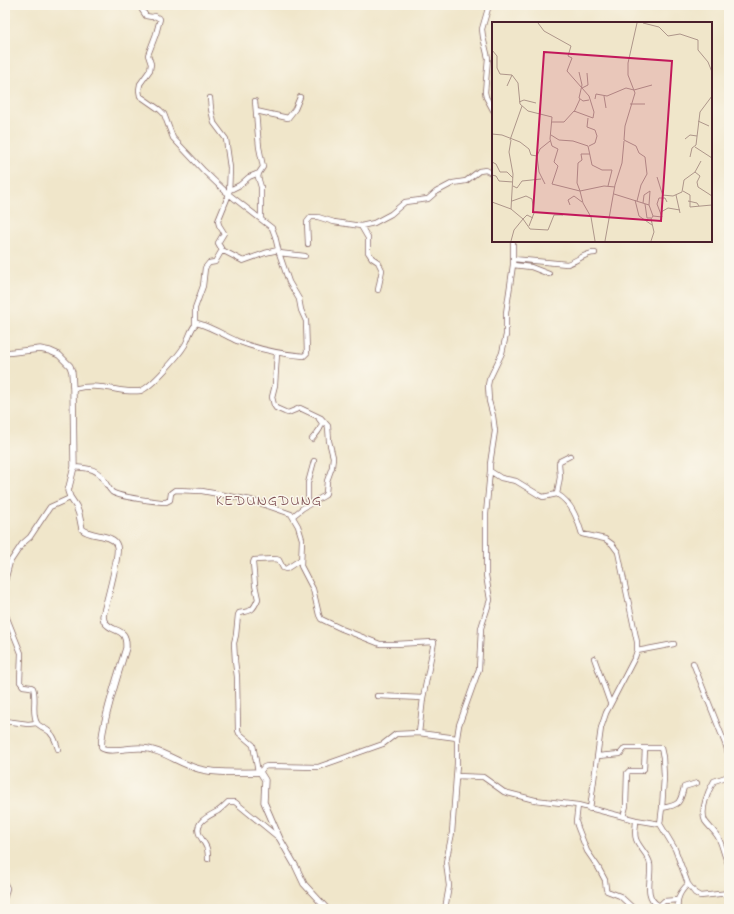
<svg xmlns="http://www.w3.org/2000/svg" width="734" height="914" viewBox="0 0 734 914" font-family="'Indie Flower',sans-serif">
<rect width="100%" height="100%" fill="#fbf7ec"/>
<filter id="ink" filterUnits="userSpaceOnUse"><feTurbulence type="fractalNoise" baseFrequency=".025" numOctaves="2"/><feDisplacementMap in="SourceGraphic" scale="8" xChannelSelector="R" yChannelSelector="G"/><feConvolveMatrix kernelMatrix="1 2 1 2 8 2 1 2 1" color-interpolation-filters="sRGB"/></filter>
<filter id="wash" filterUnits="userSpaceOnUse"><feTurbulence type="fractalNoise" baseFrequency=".012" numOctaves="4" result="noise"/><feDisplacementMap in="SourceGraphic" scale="16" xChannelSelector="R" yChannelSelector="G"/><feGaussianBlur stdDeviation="0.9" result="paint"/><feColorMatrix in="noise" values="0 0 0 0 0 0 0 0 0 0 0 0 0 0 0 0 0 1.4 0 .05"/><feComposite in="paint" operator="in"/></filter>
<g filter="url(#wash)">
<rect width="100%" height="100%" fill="#f0e6ca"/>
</g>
<g filter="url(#ink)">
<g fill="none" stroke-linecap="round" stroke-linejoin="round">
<defs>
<path id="minor" d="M489,5L482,29L483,37L488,58L485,92L486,97L493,110
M210,98L211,109L214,123L226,139L230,168L229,194L218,221L219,225L224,233L218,243L222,250L243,261L265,253L278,250
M256,111L288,118L295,109L300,97
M259,173L258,177L261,187V219
M230,190L240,185L249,177L259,173L263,167L259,147L255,101
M361,226L368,238V252L372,258L378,262L382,270L378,290
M513,241V265L506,313V335L502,353L489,380L488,385L489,401L493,416L495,431L490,464V471L501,478L516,481L539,495L543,497L557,494C572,503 577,518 582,534L605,539L612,544L618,552L637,642V651L635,657L606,713L601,728L590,809
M308,244L307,222L311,217H318L334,222L361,226L374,223L391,214L405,202L428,199L436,192L453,183L466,181L479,171L486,170L493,174
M279,253L305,256
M513,259L567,264C578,261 584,253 595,253
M513,265L531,267L549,274
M195,324V308L203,286L205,268L209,263L215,262L222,250
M277,353L275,385L272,397L274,405L276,408L285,412L288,413L300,408L321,418L328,426L329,441L333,457L332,467L327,481L326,493L324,496L303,508L293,516
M73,389C82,387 91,386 100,387C114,388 126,393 140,391C151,388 179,355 185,345C189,338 191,327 197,323C211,327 224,335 237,341C260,350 280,354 304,356L307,353L306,321L301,310L299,299L289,282L279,253L275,236L272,228L226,192L204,171L173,138L164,114L160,110L140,96L139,90L140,84L150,70L151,64L148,55L156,34L160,19L155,16L152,17L146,16L142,10V5
M312,439C316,434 321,430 322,423L319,419
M74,467C88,468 98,468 105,482C107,485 109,489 112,492C119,497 157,502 166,502L170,500L171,493L175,490L202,491L251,500L291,514L298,526L302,539L301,566L313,589L319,615L321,619L342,629L380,644H395L434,642L423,698L419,733
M557,494L560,477L559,463L560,461L570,456
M308,505V483L314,461
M5,581L10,562L22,544L30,537L50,507L70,498
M5,613L21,653L20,682L23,686L31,687L33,688C37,699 31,713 37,723C38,725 42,727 44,728C53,733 55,739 58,749
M637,651L674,644
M594,658L610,703
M693,663L726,746L729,757
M377,696L423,698
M5,721L28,724L37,723
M598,756L620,754L625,748H645
M258,772L253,745L239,733L238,730L237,677L235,661L234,643L236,635L238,615L239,613C251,611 253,611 258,599L255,585L253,563L254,560L276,559L279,560L283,568L286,569L300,560
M260,772L264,767L267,766L318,767L383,744L396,734L419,733L457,738
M456,776L483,777L504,792L535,800L578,805L636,820L660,824
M729,776L714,781C708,791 700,810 705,821C709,827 716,832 719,839C723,847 724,857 729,865
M578,805L576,822L578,828L587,851L598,867L605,880L606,889L607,891L620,896L634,909
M662,808C680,805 680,803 684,787L697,783
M623,817L626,806L627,773L629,771H641L644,769L645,748H661L663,757L664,777L662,808L660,824L675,849L688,884L695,893L700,896L729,893
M636,820C636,826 634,834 636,839C639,848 649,855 650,864C652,878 643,896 658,905H660L664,901L678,900
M208,859C208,847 206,846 200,836C193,822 209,816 218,811C222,808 225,805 228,802H235L279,838
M5,884L7,888L5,896
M142,909H146
M445,909L449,886L446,862L452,833L457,764V738L459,725L479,669L481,628L490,600L486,575V514L490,471
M678,909C676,898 681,891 688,884"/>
<path id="tertiary" d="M5,353L40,349L50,351L59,355L70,366L72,372L73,389L74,467L68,491L70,497L76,506L79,514L82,529C89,536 103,534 111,539C114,540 116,543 117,546C120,556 106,603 103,616L104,621C113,635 127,625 126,648C121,665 98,734 102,748C110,753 131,747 141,748C162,749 179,764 199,769C219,774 240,772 260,772L265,780L264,802L280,839L296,867L304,884L327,909"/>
</defs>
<use href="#minor" stroke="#846563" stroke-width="6"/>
<use href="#tertiary" stroke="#846563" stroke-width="7"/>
<use href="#minor" stroke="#fff" stroke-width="4.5"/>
<use href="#tertiary" stroke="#fff" stroke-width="5.5"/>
</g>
</g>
<g text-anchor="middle" stroke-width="3" stroke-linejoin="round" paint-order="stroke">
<g font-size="15" letter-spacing="1" fill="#7f5154" stroke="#fbf7ec">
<text x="269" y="505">KEDUNGDUNG</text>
</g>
</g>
<g transform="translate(492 22)">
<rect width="220" height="220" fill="#f0e6ca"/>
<path fill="none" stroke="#ae968a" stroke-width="1" d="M46,1L52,9L79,24L76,34L80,36L75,49L97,74L102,90L101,96L82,89L72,100H60M145,1L136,41V53L143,71L133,104L132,118L144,124L147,131L153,135L155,152L149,163L145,179M151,1L167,5L176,14L188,12L206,18V28L216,40L220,50M0,28L5,34V46L8,52L20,53L26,61L28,82L36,89L60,95L58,117L60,124L66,127L62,140L66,144L60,162L88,169L91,181L99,195L103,219M87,50L90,63L87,76L91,79L97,78M15,64L20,53M90,66L96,63L95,51M112,74L114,86M103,77L104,72L115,74L134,66L142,68L160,63M27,80L32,78L44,81M138,82H153M82,90L88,77M96,96L95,105L103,108L105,114L103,121L97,124M206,99L217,104M0,112L10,113L28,120L37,127L39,133L45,134L47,150L53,162M59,113L67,118L81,119L96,124L100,143L110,148H120L116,164M193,117L198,113L205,114M18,118L30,84M19,118L17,130L21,152L19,187L31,197L22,208L19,219M203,125L220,136M45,134L48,127L58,119M198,135L200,126L204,123L208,90L220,74M0,140L4,142L8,150H15L21,156M203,150L208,154L205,160L206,165L220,174M0,153L4,154L7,159L21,160M165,155L171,174M21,164L25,166L30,159L49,157M88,169L85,161L86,141L90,138L89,132H98M88,169L112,164L123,165M191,169L198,173V185L220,183M122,172L157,183M170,173L181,174L190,170L192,158L203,150L209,139M184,173L188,191M143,178L147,194L160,203M20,179L34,174L40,177L42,191L37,204M196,179L205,181L207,184M0,180L19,187M151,181L152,173L158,169L157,183L161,194L159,197L162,210L159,219M153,182L155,196H159M78,183L76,178L82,174L90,180M169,190L176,186L188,188M161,194L170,195L165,182L167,176H173L175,180M31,197L38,207L56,208L62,193H71M31,197L35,193L41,196M113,219L123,163L130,141L132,119"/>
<path fill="#c2185b" fill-opacity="0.15" stroke="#c2185b" stroke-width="2" d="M52,30L180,39L169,199L41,190Z"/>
<rect width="220" height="220" fill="none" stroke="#4a1f2b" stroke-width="2"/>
</g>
<rect width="734" height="914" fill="none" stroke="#fbf7ec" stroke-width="20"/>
</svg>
